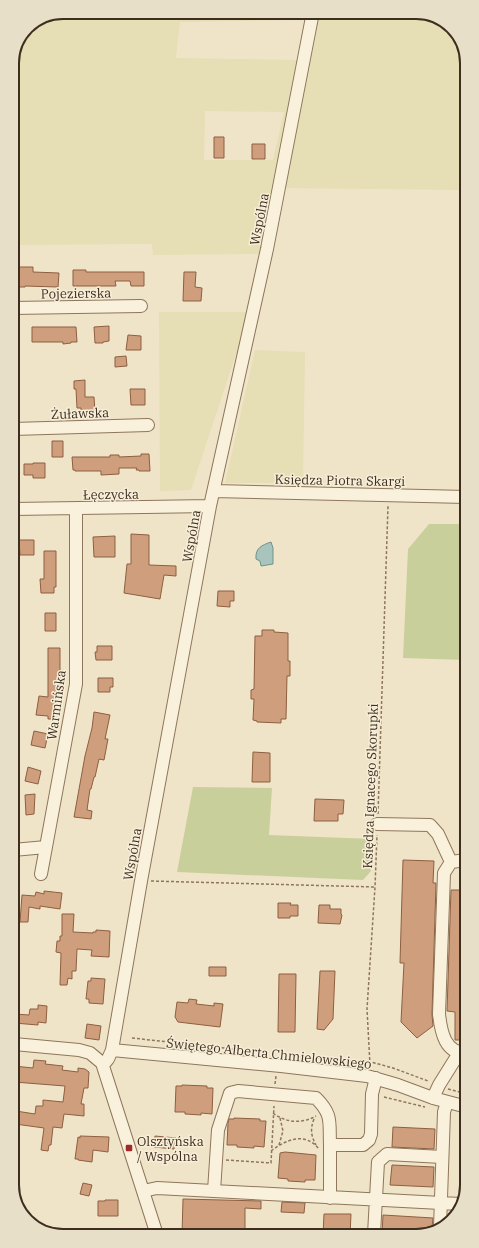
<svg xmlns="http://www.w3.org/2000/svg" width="479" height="1248" viewBox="0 0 479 1248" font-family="'IBM Plex Serif',serif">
<rect width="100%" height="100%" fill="#f0e4c8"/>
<path fill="#e6deb5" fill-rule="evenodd" d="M63,12H419L447,23L465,50V190L272,188L260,254L153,255L152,244L12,245V60L27,27ZM304,20L297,60L176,58L180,22ZM205,111L284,112L273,160H204Z
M159,312H250L191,490L160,491Z
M255,350L305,352L303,483H225Z"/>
<path fill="#c9cf9b" d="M429,524H466V660L403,658L408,549Z
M193,787L272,788L269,835L373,839L371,871L363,880L177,872Z"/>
<path fill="#a9c4bc" stroke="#6f938a" d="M271,542L273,548V564L261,566L260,561L256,559C255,548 262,545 271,542Z"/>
<path fill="#cf9f7d" stroke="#8d5f41" d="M214,137H224V158H214Z
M252,144H265V159H252Z
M16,267H33V272L59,273L58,287L25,286V287H15Z
M73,270H86V272H144V286H131L130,281H115L116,286H73Z
M184,272H196L195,287L202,288L201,301H183Z
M109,326V341L103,342V343H95L94,327Z
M32,327H76L77,342H71V343L63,344V342H32Z
M128,335L141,336V350H126Z
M126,356L127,366L115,367V357Z
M85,380V397H94L95,412L81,413V408H77L76,389H74V381Z
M130,389H145V405H131Z
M52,441H63V457H52Z
M141,454H149L150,471H139V470H136L137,468H119V474L101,475V471H75V470H73L72,457H110V455H119V457L141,456Z
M33,463H45V478H33V475H24V464H33Z
M131,534L149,535V565L176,566V576L164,575L160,599L124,593L127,564H131Z
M115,536V557H94L93,537Z
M19,540H34V555H20Z
M44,551H56V587H54V593H41L40,579H44Z
M218,591H234V601H230V607L217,606Z
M45,613H56V631H45Z
M262,630H274V632L288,633V661H290V676H287L286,719H281V723L257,722V721L253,720L254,699H251V690L254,689L255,636H262Z
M97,646H112V660H96L95,652H97Z
M48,648H60V692H56L53,719H48V716L36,715L39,696L48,697Z
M98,678H113V687H110V692H98Z
M94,712L110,715L105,739H108L104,760L99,759L95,777H94L91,789H90L87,810L92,811L91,819L74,817L85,756L92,728Z
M34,731L48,734L45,748L31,745Z
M253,752L270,753V782H252Z
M28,767L41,771L38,784L25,781Z
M35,794L34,814L26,815L25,795Z
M315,799L344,800L343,814H338V821H314Z
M403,860L434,861L433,883H436L432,1014L433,1026L417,1038L401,1022L404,963H400Z
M451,890H467V1040H455V1012L447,1011Z
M44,891L62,893L60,909L40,906V909L29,907L28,922H20L22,895L35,896L36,892L44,894Z
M278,903H291L290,905H298V916H290V918H278Z
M319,905H330V909H341V914L342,915L340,924L318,923Z
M62,914H74L73,932L93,933V932H96V930L110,931L109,957L91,956L92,950L77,949L76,971H72V979L68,978L67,985H60L61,953L56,952L57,941H60V936H62Z
M209,967H226V976H209Z
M320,971H335L333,1019L324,1030L317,1029Z
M279,974H296L295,1032H278Z
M91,978L105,979L103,1004L89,1003V999H86L88,981H91Z
M189,999L197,1000L196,1004L214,1006V1003L223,1004L220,1027L178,1022L175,1017L177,1002L188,1003Z
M38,1005L47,1006L46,1023L38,1022V1025L14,1023V1014L29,1015L30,1009H38Z
M87,1024L101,1026L99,1040L85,1038Z
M34,1060L46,1061L45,1064L63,1066L62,1070L78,1072V1068L85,1069L89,1072L88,1088H84L81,1104H84V1116L64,1114L62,1128L53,1127L51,1145H49L48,1151L41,1150L44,1128L15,1124L16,1111L35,1114L36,1106H43V1100L63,1102L65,1086L14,1082V1066L33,1068Z
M182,1085L207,1086V1088H213L212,1114L201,1113V1115L185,1114V1112H175L176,1086H182Z
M234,1118L260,1119V1121H266L264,1147L254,1146V1148L237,1147V1145H227L228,1123L229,1119H234Z
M393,1127L435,1129L434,1149L392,1147Z
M80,1136L109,1137L108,1152L93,1150L92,1162L78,1160V1159H75L78,1137L80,1138Z
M155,1136L176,1138L174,1149L154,1147Z
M285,1152L316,1155L315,1180H305V1182L288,1181V1179L278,1178L280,1153Z
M392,1165L434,1167L433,1187L390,1185Z
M83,1183L92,1185L89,1196L80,1194Z
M183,1199L261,1201V1209L245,1208V1235H182Z
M105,1200H118V1216H98V1201H105Z
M282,1202L305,1203L304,1213L281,1212Z
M324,1214H351L350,1235H323Z
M383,1215L433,1218L432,1227L434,1231L429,1234H382Z"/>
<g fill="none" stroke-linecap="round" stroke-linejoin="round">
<defs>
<path id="minor" d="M12,308L141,306
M13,429L148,425
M214,491L466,497
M13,509L210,506
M377,824L430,825L438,834L451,862
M13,850L46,847L76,684V509
M466,860L451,862L444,873L439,1014C441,1032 445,1054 467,1053
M41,874L46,847
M14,1044L79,1050L90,1053L102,1063L157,1235
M112,1050L281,1066L367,1076L398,1085L433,1098L467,1107
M103,1065L108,1059L112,1050L141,881L210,506L267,249L313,12
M433,1098L439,1085L459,1053
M143,1191L157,1188L460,1204
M214,1191L218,1130L230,1093L238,1091L316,1098C333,1115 329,1122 330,1145
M330,1198V1145H363L369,1140L371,1134L372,1094L376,1078
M440,1227L444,1112L447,1102
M374,1234L378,1162L387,1154L442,1157"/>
</defs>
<use href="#minor" stroke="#8d765c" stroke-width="14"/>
<path stroke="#8d765c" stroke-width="1.5" stroke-dasharray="3 2" stroke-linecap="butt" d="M378,814L388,506
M151,881L375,887
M132,1038L260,1052
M293,1056L371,1062L393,1068L428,1081
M370,1065L367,1009L375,887L377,835
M275,1084L276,1076
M448,1089L467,1094
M384,1097L425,1107
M273,1113C286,1123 302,1124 316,1116
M314,1119C310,1129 311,1136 316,1145
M279,1145L283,1131L280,1118
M271,1151C286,1140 304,1131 319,1149
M226,1160L271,1163L274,1106"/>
<use href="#minor" stroke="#faf1dc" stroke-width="12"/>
</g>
<rect fill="#9e2a2b" stroke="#f7eed8" stroke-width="1.5" x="125" y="1144" width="8" height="8" rx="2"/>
<g text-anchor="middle" stroke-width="3" stroke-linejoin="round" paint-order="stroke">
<g font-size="13" fill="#3d2e20" stroke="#f7eed8">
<text transform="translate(259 219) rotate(-79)" y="5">Wspólna</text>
<text transform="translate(76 293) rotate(-1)" y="5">Pojezierska</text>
<text transform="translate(80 413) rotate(-2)" y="5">Żuławska</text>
<text transform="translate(340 480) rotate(1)" y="5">Księdza Piotra Skargi</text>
<text transform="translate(111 494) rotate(-1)" y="5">Łęczycka</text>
<text transform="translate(191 536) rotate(-80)" y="5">Wspólna</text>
<text transform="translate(56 705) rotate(-82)" y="5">Warmińska</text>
<text transform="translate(370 786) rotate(-88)" y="5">Księdza Ignacego Skorupki</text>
<text transform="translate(132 854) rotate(-80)" y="5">Wspólna</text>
<text transform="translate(269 1053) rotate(6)" y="5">Świętego Alberta Chmielowskiego</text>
</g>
<g font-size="13" fill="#3d2e20" stroke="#f7eed8" text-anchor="start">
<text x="137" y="1146">Olsztyńska<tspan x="137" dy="15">/ Wspólna</tspan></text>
</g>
</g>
<path d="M0 0H479V1248H0ZM63 19H416A44 44 0 0 1 460 63V1185A44 44 0 0 1 416 1229H63A44 44 0 0 1 19 1185V63A44 44 0 0 1 63 19Z" fill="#e8dfc9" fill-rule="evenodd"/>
<path fill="none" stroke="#3d2e20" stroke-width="2" d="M63 19H416A44 44 0 0 1 460 63V1185A44 44 0 0 1 416 1229H63A44 44 0 0 1 19 1185V63A44 44 0 0 1 63 19Z"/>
</svg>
